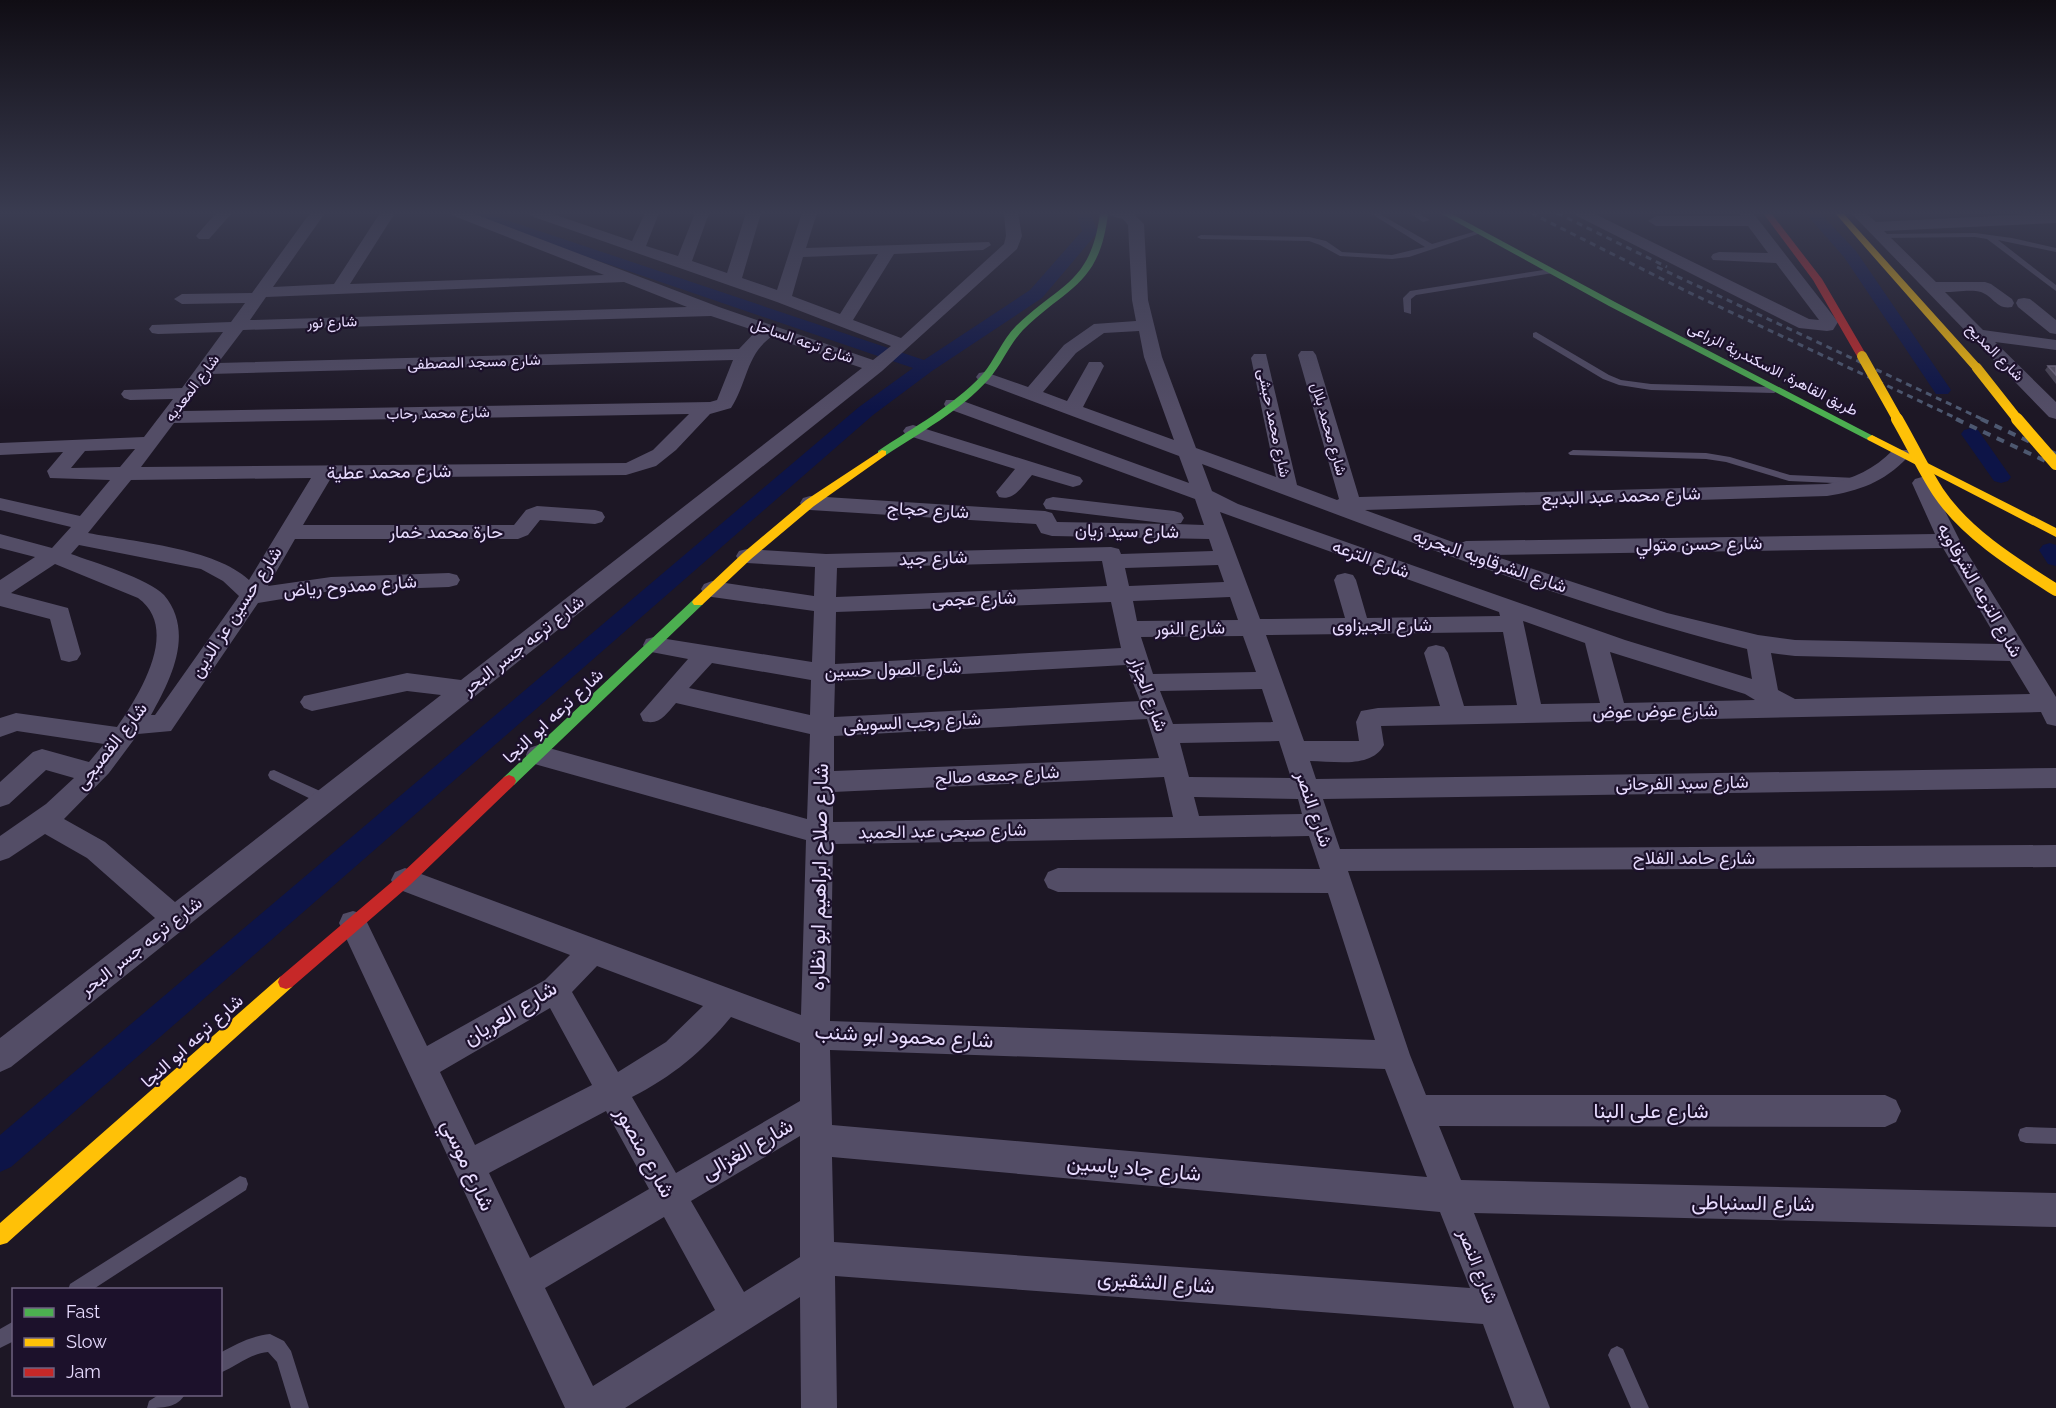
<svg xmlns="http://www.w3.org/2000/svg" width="2056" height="1408" viewBox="0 0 2056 1408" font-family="Raleway,Vazirmatn,sans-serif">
<rect width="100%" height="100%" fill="#1d1725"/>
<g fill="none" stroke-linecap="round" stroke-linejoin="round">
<path fill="#0d1447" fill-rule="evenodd" d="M465,213H486L924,360L1030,290L1082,231L1076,213H1090L1098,232L1042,298L932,371L873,415L11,1167L0,1172V1135L859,407L913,368L467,216Z
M1805,213H1820L1856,251L1951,390L1948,394H1936L1844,257Z
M1971,428L1978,430L2008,473L2011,477L2008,481L2001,483L1994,481L1961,434L1964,430Z
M2050,543L2056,545V566L2048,564L2039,550L2043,545Z"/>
<path fill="#534d66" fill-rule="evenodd" d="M1370,213H1378L1432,244L1480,230L1484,232L1409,257L1392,259L1340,256L1320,245L1309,241L1201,239L1197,237L1201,235L1309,237L1326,241L1342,252L1392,255L1425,247Z
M1409,213H1418L1430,220L1423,222Z
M1975,233L2012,238L2056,248V252L1998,240L2056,285V291L1987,239L1975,237L1881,238L1877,236L1881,234Z
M1550,269H1553V273L1416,295L1411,299V314L1404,312L1403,298L1410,291Z
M1536,332L1609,375L1621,380L1651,384L1774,387L1779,390L1774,393L1651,390L1619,385L1603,379L1533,337V333Z
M1573,450L1706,453L1730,457L1790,475L1856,478L1861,481L1856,484L1789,481L1726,462L1706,459L1570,455L1568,453Z
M274,770L331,796L332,800L331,804L326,805L321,804L270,779L268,775L270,771Z
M2026,1127L2056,1128V1144L2026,1143L2020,1141L2018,1135L2020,1129Z
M240,1176L246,1178L248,1184L246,1190L92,1290H68L70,1284Z
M14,1321V1341L0,1348V1329Z
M270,1334L284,1341L291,1351L309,1408H291L277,1362L268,1352C249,1354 237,1366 220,1373V1353C236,1344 251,1336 270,1334Z
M1617,1346L1623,1349L1649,1408H1631L1608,1355L1611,1349Z
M160,1394H185C178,1408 162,1408 147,1408L149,1401Z"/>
<path fill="#534d66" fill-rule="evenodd" d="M216,213H232L209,239H199L196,236Z
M310,213H325L273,287L334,284L380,213H395L350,284L604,275L454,216L451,213H472L719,307L873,360L891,346L777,302L531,216L528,213H550L632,241L645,213H659L646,246L678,256L695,213H709L692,261L727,273L746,213H761L742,278L777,290L802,213H817L806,248L989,242L991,245L983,250L894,254L853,320L901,338L1004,244L1006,236L1004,213H1018L1022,236L1017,249L882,371L11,1067L0,1072V1038L155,918L87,858L45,834L9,858L0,861V836L46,804L74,778L46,770L9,804L0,807V782L33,752L42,749L89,762L104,744L17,731L0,737V718L16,713L117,727C139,695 181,629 138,598L55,564L11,593L68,608L81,654L77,660L69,662L61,660L50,619L0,606V580L35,557L0,548V534L52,548L71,527L0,510V498L80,516L110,480L50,478L47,471L63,452L0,455V443L144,437L173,399L130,400L124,398L121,394L124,390L182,388L223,332L158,334L152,333L149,329L152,325L231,322L245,303L182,304L174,299L182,294L252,293ZM878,254L840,314L792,296L803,257ZM624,282L687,307L250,320L266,297ZM711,316L756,331L739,349L218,363L243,330ZM771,337L862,368L461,680L407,673L304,696L300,702L304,708L312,711L407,691L441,695L175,902L105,842L64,819L109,773L138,734L171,731L258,603L331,591L449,587L457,585L460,580L457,575L449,573L331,577L268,586L295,539H518L528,535L540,520L595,524L602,522L605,517L602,512L595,510L537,506L526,510L514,525H303L331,478L626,475L656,466L676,450L710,414L731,408C747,384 746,355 771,337ZM733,360L717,400L710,402L183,411L210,374ZM689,414L653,450L626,463L141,467L174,423ZM135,449L120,467L71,468L85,451ZM311,478L249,580C215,548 135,542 88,533L131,480ZM79,545L201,569L223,581L239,596L155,715H151C171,679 195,632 164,595C149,579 93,562 71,554Z
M1109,213H1133L1144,224L1148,300L1162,357L1196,448L1276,477L1251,358L1254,354H1266L1297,485L1337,500L1339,499L1298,355L1301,351H1313L1316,355L1359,497L1827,484C1854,479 1874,469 1893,450H1907L1910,454L1907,458C1884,482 1859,491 1827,496L1365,510L1458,544L1466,541L1935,534L1912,483L1915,479L1922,477L1929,479L1960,541L2056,697V726L2047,724L2041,712L1381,726L1384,745C1371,769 1334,761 1310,761L1316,779L2056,768V788L1323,799L1340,849L2056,845V867L1348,871L1410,1055L1426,1095H1885L1896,1100L1901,1111L1896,1122L1885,1127L1439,1126L1461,1180L2056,1193V1227L1474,1213L1550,1408H1514L1483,1324L835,1276L837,1408H801L800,1297L625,1408H565L339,923L343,914L353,911L363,914L427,1046L545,980L570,955L395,888L391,880L395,872L405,868L801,1015L806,840L538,765L529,762L526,755L529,748L538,745L807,819L810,734L676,703C666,714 660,726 643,721L640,714L688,659L646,651L643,645L646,639L654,637L812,662L814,611L712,597L704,594L701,589L704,584L712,581L814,596L815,567L747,563L739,561L736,556L739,551L747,549L826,554L1111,547L1119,549L1121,554L1213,551L1209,539L1052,536L1041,533L1036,524L810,510L803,508L800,503L803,498L810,496L1045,511L1052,513L1057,522L1171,524L1046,509L1043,504L1046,499L1053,497L1174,511L1181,513L1184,518L1181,523L1175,524L1204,525L1195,499L946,408L944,404L946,400H960L1189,483L1179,456L979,381L976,377L979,373L985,372L1028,387L1064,345L1094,324L1136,321L1132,300L1128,225L1123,219L1111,216ZM1139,331L1144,357L1174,440L1083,407L1104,366L1101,362H1089L1067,401L1043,392L1076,353L1104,333ZM1202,464C1382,531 1561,602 1747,649L1752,679L1625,640L1238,504L1212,491ZM1220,512L1499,612L1500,616L1367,618L1356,580L1353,575L1345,573L1337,575L1334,580L1345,618L1260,619ZM1943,548L2000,644L1795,640L1758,635L1667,613L1491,555ZM1102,561L1107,586L836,597L837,568ZM1218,565L1224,582L1129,586L1125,568ZM1230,597L1238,620L1137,621L1133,601ZM1111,602L1121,648L835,664L836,612ZM1523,621L1585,643L1600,703L1541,704ZM1503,632L1517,705L1464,706L1448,653L1444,647L1436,645L1428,647L1424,653L1440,706L1378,708L1361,711L1356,722L1359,741H1304L1266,635ZM1243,636L1256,672L1153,674L1141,637ZM1610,652L1745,694L1755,700L1624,703ZM1771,653L1795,656L2010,661L2030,694L1795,699L1778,690ZM712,663L811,680L810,715L689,688ZM1126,665L1140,701L834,717L835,681ZM1262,689L1273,722L1173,724L1160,691ZM1147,719L1159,758L834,771V736ZM1279,741L1291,778L1189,777L1180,743ZM1164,777L1173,817L833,822V792ZM1194,797L1298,799L1302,814L1199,816ZM1309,836L1320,869L1058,868L1048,872L1044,880L1048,888L1058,892L1328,893L1375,1040L830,1021L833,844ZM597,966L703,1006L666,1042L618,1072L572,992ZM550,1008L592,1085L475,1145L440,1072ZM731,1017L800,1043V1101L676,1173L632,1097C672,1077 703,1051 731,1017ZM830,1050L1385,1069L1427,1177L832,1125ZM606,1111L649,1189L530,1258L489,1173ZM800,1136V1257L744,1292L691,1201ZM832,1157L1440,1212L1470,1288L834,1242ZM664,1217L715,1310L593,1386L545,1288Z
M1574,213H1593L1809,319L1819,320L1776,263L1713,260L1711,257L1713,254L1719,252L1768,253L1748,226H1656L1648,221L1656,216H1741L1739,213H1753L1838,322L1833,330L1827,331L1799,328L1577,216Z
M1851,213H1866L1876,222L2056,213V223L1884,231L1936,282H1985L1991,284L2012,299L2014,303L2012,307C1997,310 1994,297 1981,292C1972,289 1955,292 1945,292L1983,330L2056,340V350L1995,342L2056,402V419L2049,417Z
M2024,298L2030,299L2056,320V334L2050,333L2018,307L2016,303L2018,299Z
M913,425L1080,477L1083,481L1080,485L1073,487L1032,475C1022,486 1015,501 999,497L996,492L1015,469L906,435L903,431L906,427Z"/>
<path fill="#4caf50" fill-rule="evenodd" d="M1100,213H1108C1100,285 1068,286 1023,330C1009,345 1002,364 989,379C960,411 921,432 886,455H878V451C914,427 953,406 982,375C995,360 1002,340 1016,326C1061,283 1091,283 1100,213Z
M1440,213H1450L1615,302L1877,438L1872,441L1868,440L1609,306Z
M698,598L702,599L704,602L702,605L514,785H504L502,781L504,777L694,599Z"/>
<path fill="#ffc107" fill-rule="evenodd" d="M1835,213H1843L1981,366V370H1973Z
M1872,435L2056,528V537L1868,440L1867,438Z
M882,450L886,451V455L814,506L751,559L702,605H694L692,602L694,599L743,553L806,500Z
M286,975L292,977L294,982L292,987L7,1243L0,1245V1223L280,977Z"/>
<path fill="#c62828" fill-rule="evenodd" d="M1763,213H1771L1822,279L1867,356L1866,358H1858L1813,280Z
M509,775L514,777L516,781L514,785L410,885L292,987L286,989L280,987L278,982L280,977L400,875L504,777Z"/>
<path stroke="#4d5870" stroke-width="3" stroke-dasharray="6 5" stroke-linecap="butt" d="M1531,213L1686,291L1960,420
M1557,213L1667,267
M1657,267L1984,420"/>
<path stroke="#4d5870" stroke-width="4" stroke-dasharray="8 7" stroke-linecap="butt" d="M1956,419L2056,466
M1981,419L2056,454"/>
<path stroke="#ffc107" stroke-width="10" d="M1862,356L1898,420
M1977,368L2018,420"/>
<path stroke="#ffc107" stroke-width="12" d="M1897,419C1911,443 1923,469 1938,492C1966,534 2015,564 2056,590
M2017,419L2056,464"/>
</g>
<path fill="#484253" d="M2048,366H2056V384L2045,370Z"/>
<path fill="#595265" stroke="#70687e" stroke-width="1.5" d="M2048,366H2056V375Z"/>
<linearGradient id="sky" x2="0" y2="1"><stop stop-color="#100d14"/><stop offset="0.52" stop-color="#3a3c51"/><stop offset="1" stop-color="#3a3c51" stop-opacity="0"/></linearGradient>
<rect width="2056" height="410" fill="url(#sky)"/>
<g text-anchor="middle" stroke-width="4.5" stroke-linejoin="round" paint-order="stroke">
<g font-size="15" fill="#e8dcff" stroke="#1c112b">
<text transform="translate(332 322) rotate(-2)" y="5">شارع نور</text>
<text transform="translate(802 341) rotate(19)" y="5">شارع ترعه الساحل</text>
<text transform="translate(1995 352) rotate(45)" y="5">شارع المديح</text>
<text transform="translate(474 362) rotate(-2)" y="5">شارع مسجد المصطفى</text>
<text transform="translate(1773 369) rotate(27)" y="5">طريق القاهرة, الاسكندرية الزراعى</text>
<text transform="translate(192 388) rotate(-53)" y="5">شارع المعديه</text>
<text transform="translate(438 413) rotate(-1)" y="5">شارع محمد رحاب</text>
<text transform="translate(1274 423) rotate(78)" y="5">شارع محمد حبشى</text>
<text transform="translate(1329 429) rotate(74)" y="5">شارع محمد بلال</text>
</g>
<g font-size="18" fill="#e8dcff" stroke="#1c112b">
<text transform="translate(389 472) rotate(-1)" y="6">شارع محمد عطية</text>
<text transform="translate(1621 496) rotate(-2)" y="6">شارع محمد عبد البديع</text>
<text transform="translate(928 510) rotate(3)" y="6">شارع حجاج</text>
<text transform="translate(1127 531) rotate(1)" y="6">شارع سيد زيان</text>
<text x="446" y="538">حارة محمد خمار</text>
<text transform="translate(1699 544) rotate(-1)" y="6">شارع حسن متولي</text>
<text transform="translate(933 558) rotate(-2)" y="6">شارع جيد</text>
<text transform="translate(1371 559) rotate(20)" y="6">شارع الترعه</text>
<text transform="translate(1490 561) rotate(19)" y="6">شارع الشرقاويه البحريه</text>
<text transform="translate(350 586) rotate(-4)" y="6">شارع ممدوح رياض</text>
<text transform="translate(1980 590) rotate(60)" y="6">شارع الترعه الشرقاويه</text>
<text transform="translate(974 599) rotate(-2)" y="6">شارع عجمى</text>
<text transform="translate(236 612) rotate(-57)" y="6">شارع حسين عز الدين</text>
<text x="1382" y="631">شارع الجيزاوى</text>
<text transform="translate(1190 628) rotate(-1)" y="6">شارع النور</text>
<text transform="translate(523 645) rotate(-38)" y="6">شارع ترعه جسر البحر</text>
<text transform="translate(893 669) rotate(-2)" y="6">شارع الصول حسين</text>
<text transform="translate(1149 694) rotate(70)" y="6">شارع الجزار</text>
<text transform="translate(1655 711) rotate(-1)" y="6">شارع عوض عوض</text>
<text transform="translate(553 716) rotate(-43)" y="6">شارع ترعه ابو النجا</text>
<text transform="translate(912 722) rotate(-3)" y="6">شارع رجب السويفى</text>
<text transform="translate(111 746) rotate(-52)" y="6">شارع القصبجى</text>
<text transform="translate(997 775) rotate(-3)" y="6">شارع جمعه صالح</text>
<text transform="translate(1682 783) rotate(-1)" y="6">شارع سيد الفرحانى</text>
<text transform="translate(1314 809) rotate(71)" y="6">شارع النصر</text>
<text transform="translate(942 831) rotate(-1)" y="6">شارع صبحى عبد الحميد</text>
<text x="1694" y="864">شارع حامد الفلاح</text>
<text transform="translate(141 946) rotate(-38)" y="6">شارع ترعه جسر البحر</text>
<text transform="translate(192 1041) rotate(-42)" y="6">شارع ترعه ابو النجا</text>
<text transform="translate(1478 1266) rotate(68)" y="6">شارع النصر</text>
</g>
<g font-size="21" fill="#e8dcff" stroke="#1c112b">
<text transform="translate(819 877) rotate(-89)" y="7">شارع صلاح ابراهيم ابو نظاره</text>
<text transform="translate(510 1013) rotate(-31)" y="7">شارع العريان</text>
<text transform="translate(904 1036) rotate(3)" y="7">شارع محمود ابو شنب</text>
<text x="1651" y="1118">شارع على البنا</text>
<text transform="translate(747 1149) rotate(-30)" y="7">شارع الغزالى</text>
<text transform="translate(645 1152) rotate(61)" y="7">شارع منصور</text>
<text transform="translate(468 1165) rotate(65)" y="7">شارع موسي</text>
<text transform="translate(1134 1168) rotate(5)" y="7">شارع جاد ياسين</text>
<text transform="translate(1753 1203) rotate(1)" y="7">شارع السنباطى</text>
<text transform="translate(1156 1282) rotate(4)" y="7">شارع الشقيرى</text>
</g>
</g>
<rect x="12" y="1288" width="210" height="108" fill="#1c112b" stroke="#6e6280" stroke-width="1.5"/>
<rect x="24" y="1308" width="30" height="9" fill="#4caf50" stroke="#6e6280" stroke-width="1.5"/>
<text x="66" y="1318" font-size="18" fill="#e8dcff">Fast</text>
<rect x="24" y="1338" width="30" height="9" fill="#ffc107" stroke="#6e6280" stroke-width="1.5"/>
<text x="66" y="1348" font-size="18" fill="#e8dcff">Slow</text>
<rect x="24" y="1368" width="30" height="9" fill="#c62828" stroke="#6e6280" stroke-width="1.5"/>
<text x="66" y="1378" font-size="18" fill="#e8dcff">Jam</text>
</svg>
